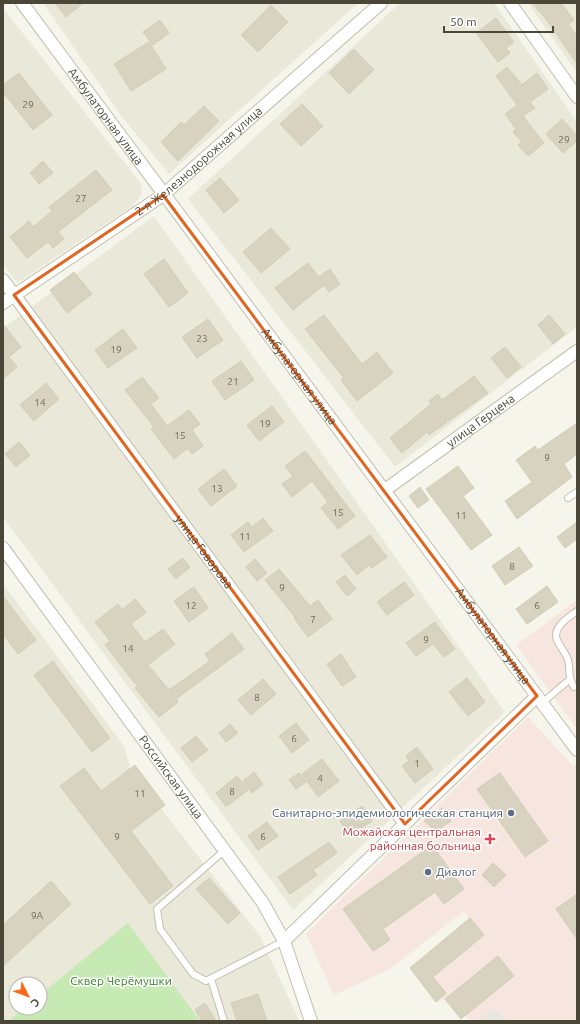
<svg xmlns="http://www.w3.org/2000/svg" width="580" height="1024" viewBox="0 0 580 1024" font-family="Ubuntu,sans-serif">
<rect width="100%" height="100%" fill="#f6f5eb"/>
<path fill="#eae8d9" fill-rule="evenodd" d="M43,3H358L169,174L122,117Z
M400,3H494L577,122V327L395,467L188,199Z
M528,3H577V73Z
M3,8L142,185L141,195L133,206L17,283L3,264Z
M154,216L505,712L293,910L3,517V328Z
M3,584L124,746L131,770L260,936L299,1021H3ZM16,984H40V1008H16Z"/>
<path fill="#e9e6df" d="M494,1008L507,1021H478Z"/>
<path fill="#f6e6df" d="M577,600V729L516,645Z
M528,717L573,766L577,764V1021H507L494,1008L478,1021H470L466,1015L461,1019L445,999L436,1002L410,968L470,919L464,911L390,969L334,995L306,934Z"/>
<path fill="#c7eab4" d="M128,923L200,1021H9L24,1008H40V995Z"/>
<path fill="#d8d3c0" stroke="#d3cdb3" d="M55,3H83L66,17Z
M532,3H561L574,20L568,24L577,36V64L546,19Z
M271,5L288,22L258,52L241,35Z
M496,18L514,42L506,48L510,53L498,62L476,33Z
M160,20L169,33L153,45L143,32Z
M149,42L166,69L131,91L114,64Z
M354,49L374,70L349,94L329,73Z
M507,67L522,85L537,73L548,89L530,102L535,108L523,116L544,143L528,156L518,145L522,142L513,132L516,129L505,114L517,105L496,76Z
M19,73L52,115L33,130L3,92V85Z
M302,104L323,126L301,146L280,124Z
M204,106L219,121L178,161L161,142L181,122L184,125Z
M562,119L577,136V141L563,153L546,134Z
M43,161L53,173L39,184L30,173Z
M96,170L112,190L58,232L64,239L53,248L48,242L27,258L10,237L29,221L33,227L52,211L49,207Z
M220,178L239,200L224,213L206,190Z
M271,228L290,249L261,273L243,252Z
M164,259L188,293L169,307L144,274Z
M308,263L319,277L330,269L340,284L329,292L324,285L293,310L275,288Z
M74,272L92,294L67,313L50,290Z
M324,315L362,364L377,352L393,373L357,401L341,380L344,378L305,329Z
M549,315L565,334L553,344L538,325Z
M208,319L223,340L197,358L182,337Z
M3,324L21,347L9,357L17,367L3,379Z
M123,329L137,348L108,368L95,350Z
M505,347L521,367L507,378L491,358Z
M241,361L254,380L225,400L212,381Z
M474,376L488,393L429,435L427,432L402,453L390,438L431,404L429,401L438,394L442,400Z
M142,377L159,398L151,404L167,426L189,410L200,424L192,430L203,446L192,454L188,448L174,459L151,429L154,427L125,390Z
M46,383L59,399L34,421L20,405Z
M272,406L284,422L259,441L247,425Z
M577,423V454L564,464L572,477L517,519L505,501L532,482L516,460L535,446L538,450Z
M19,442L30,455L16,467L5,454Z
M305,451L355,516L338,529L321,508L328,502L312,481L292,497L282,484L293,476L285,466Z
M458,466L474,488L463,496L492,535L471,550L426,489Z
M224,469L237,486L211,506L198,489Z
M420,487L429,500L418,508L409,496Z
M263,518L273,531L244,552L231,535L248,522L252,527Z
M577,522V539L565,548L557,537Z
M370,535L387,557L372,568L369,565L357,575L341,555Z
M519,547L533,566L505,585L492,566Z
M183,558L190,567L176,579L168,569Z
M255,559L267,573L257,581L246,567Z
M279,569L310,606L318,600L332,619L308,637L294,618L295,617L265,580Z
M345,575L356,589L347,596L336,582Z
M404,582L414,595L387,615L377,602Z
M547,586L558,602L527,624L516,609Z
M194,587L208,608L189,622L174,601Z
M3,596L36,640L18,654L3,634Z
M135,599L146,612L131,624L145,642L163,629L175,644L148,665L169,690L210,661L205,654L232,633L244,649L176,699L178,702L159,717L135,688L137,686L105,645L110,641L95,622L118,604L122,610Z
M435,622L455,649L444,657L433,644L416,656L406,643Z
M341,654L356,677L342,686L327,664Z
M53,661L110,738L92,752L34,675Z
M467,678L485,702L468,716L449,692Z
M263,679L276,694L251,715L238,700Z
M296,723L309,740L292,753L279,736Z
M230,724L238,733L226,742L219,733Z
M196,736L208,750L192,762L181,748Z
M417,747L433,769L415,783L402,766L409,761L406,756Z
M322,759L339,781L318,797L302,774Z
M135,765L165,805L131,831L173,886L150,904L60,786L84,768L101,791Z
M254,772L263,784L252,793L243,781Z
M299,773L306,782L296,789L289,780Z
M500,773L548,841L525,857L477,789Z
M237,776L248,790L226,807L216,793Z
M362,806L372,821L350,836L340,821Z
M442,808L451,821L436,831L424,821Z
M267,822L278,836L258,850L248,836Z
M329,842L337,853L313,870L317,875L290,894L278,877Z
M432,845L464,889L444,904L435,892L383,929L390,940L373,951L343,909Z
M493,863L506,875L494,887L482,875Z
M209,878L240,913L228,924L196,889Z
M51,881L71,904L3,966V925Z
M577,894V939L556,909Z
M470,918L484,935L433,977L446,993L436,1002L410,968Z
M498,956L514,976L461,1019L445,999Z
M258,994L267,1021H237L231,1003Z
M205,1003L216,1021H202L195,1010Z"/>
<g fill="none" stroke-linecap="round" stroke-linejoin="round">
<defs>
<path id="service" d="M568,498L577,492
M574,687C567,677 571,670 568,660C566,653 560,647 557,640C552,627 568,618 577,611
M542,703L569,680
M225,850L157,909L160,929L193,974L206,981L284,941
M211,979L224,1021"/>
<g id="minor">
<path id="s1" d="M22,3C205,253 393,500 577,750"/>
<path d="M510,3L577,97"/>
<path id="s2" d="M3,280L405,824"/>
<path id="s3" d="M3,303L163,195L381,3"/>
<path id="s4" d="M385,490L577,351"/>
<path id="s5" d="M3,548L263,903L284,941L311,1021"/>
<path d="M284,941L537,696"/>
</g>
</defs>
<use href="#service" stroke="#c2bfad" stroke-width="8"/>
<use href="#minor" stroke="#c2bfad" stroke-width="14"/>
<use href="#service" stroke="#fff" stroke-width="6"/>
<use href="#minor" stroke="#fff" stroke-width="12"/>
</g>
<path fill="none" stroke="#e3641e" stroke-width="3" stroke-linejoin="round" d="M163,195L537,696L405,824L14,295Z"/>
<g fill="#5c6f8a" stroke="#fff" stroke-width="1.5">
<circle cx="511" cy="813" r="4"/>
<circle cx="428" cy="872" r="4"/>
</g>
<path fill="#e0444e" stroke="#fff" stroke-width="1.5" d="M488 833h4v4h4v4h-4v4h-4v-4h-4v-4h4z"/>
<g text-anchor="middle" stroke-width="3" stroke-linejoin="round" paint-order="stroke">
<g font-size="10" fill="#6e6a5a">
<text x="28" y="108">29</text>
<text x="564" y="143">29</text>
<text x="81" y="202">27</text>
<text x="202" y="342">23</text>
<text x="116" y="353">19</text>
<text x="233" y="385">21</text>
<text x="40" y="406">14</text>
<text x="265" y="427">19</text>
<text x="180" y="439">15</text>
<text x="547" y="461">9</text>
<text x="217" y="492">13</text>
<text x="338" y="516">15</text>
<text x="461" y="519">11</text>
<text x="245" y="540">11</text>
<text x="512" y="570">8</text>
<text x="282" y="591">9</text>
<text x="191" y="609">12</text>
<text x="537" y="609">6</text>
<text x="313" y="623">7</text>
<text x="426" y="643">9</text>
<text x="128" y="652">14</text>
<text x="257" y="701">8</text>
<text x="294" y="742">6</text>
<text x="417" y="767">1</text>
<text x="320" y="782">4</text>
<text x="232" y="795">8</text>
<text x="140" y="797">11</text>
<text x="117" y="840">9</text>
<text x="263" y="840">6</text>
<text x="37" y="919">9А</text>
</g>
<g font-size="12" fill="#4a4738" stroke="#fff">
<text dy="4" stroke="none"><textPath href="#s1" startOffset="141">Амбулаторная улица</textPath></text>
<text dy="4" stroke="none"><textPath href="#s3" startOffset="242">2-я Железнодорожная улица</textPath></text>
<text dy="4" stroke="none"><textPath href="#s1" startOffset="465">Амбулаторная улица</textPath></text>
<text dy="4" stroke="none"><textPath href="#s4" startOffset="118">улица Герцена</textPath></text>
<text dy="4" stroke="none"><textPath href="#s2" startOffset="338">улица Говорова</textPath></text>
<text dy="4" stroke="none"><textPath href="#s1" startOffset="789">Амбулаторная улица</textPath></text>
<text dy="4" stroke="none"><textPath href="#s5" startOffset="284">Российская улица</textPath></text>
</g>
<g font-size="12" fill="#4e5e75" stroke="#fff" text-anchor="end">
<text x="503" y="817">Санитарно-эпидемиологическая станция</text>
<text x="436" y="876" text-anchor="start">Диалог</text>
</g>
<g font-size="12" fill="#be3a42" stroke="#fff" text-anchor="end">
<text x="481" y="836">Можайская центральная<tspan x="481" dy="14">районная больница</tspan></text>
</g>
<g font-size="12" fill="#397f29" stroke="#fff">
<text x="121" y="985">Сквер Черёмушки</text>
</g>
</g>
<rect width="580" height="1024" fill="none" stroke="#4a4738" stroke-width="8"/>
<g transform="translate(28 996) rotate(132)"><circle r="19" fill="#ffffff" stroke="#b7b5af"/>
<path d="M0-3L7 15L0 10L-7 15Z" fill="#fe691a"/>
<text y="-6" font-size="11" font-weight="bold" text-anchor="middle" fill="#4a4738">С</text>
</g>
<path d="M444 26v6h109v-6" fill="none" stroke="#4a4738" stroke-width="2"/>
<text x="450" y="26" font-size="12" fill="#4a4738" stroke="#ffffff" stroke-width="3" paint-order="stroke">50 m</text>
</svg>
